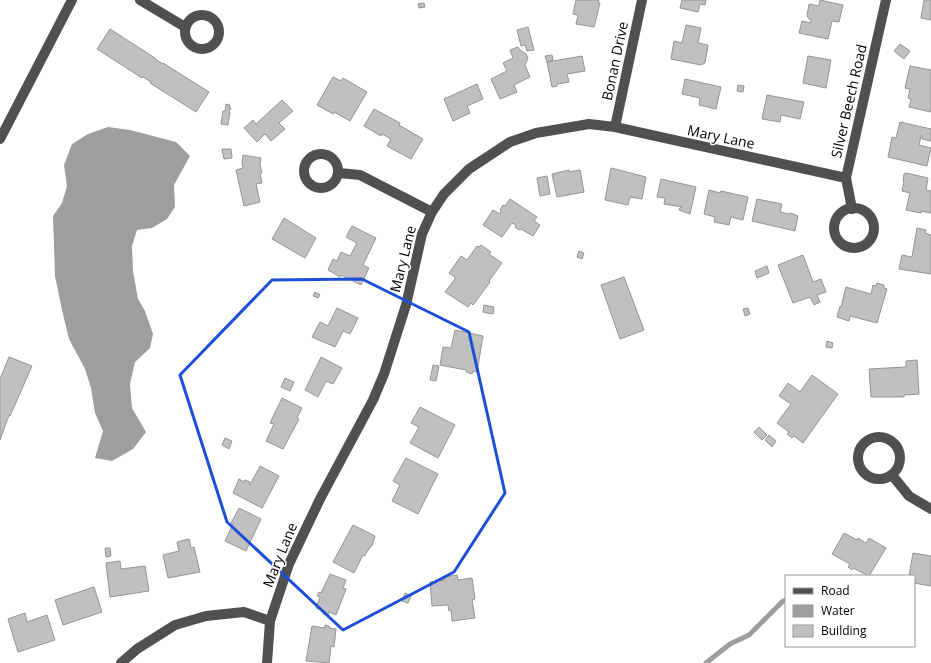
<svg xmlns="http://www.w3.org/2000/svg" width="931" height="663" viewBox="0 0 931 663" font-family="'Open Sans',sans-serif">
<rect width="100%" height="100%" fill="#fff"/>
<path fill="#9e9e9e" d="M108,127L130,130L176,142L190,156L174,185L175,207L167,219L152,228L137,230L132,246L133,271L138,299L145,311L153,334L150,348L135,362L130,384L132,408L146,432L133,449L112,461L95,458L103,431L95,413L91,388L85,369L69,339L62,310L55,276L53,216L62,203L67,186L64,165L72,144L88,134Z"/>
<g fill="none" stroke-linecap="round" stroke-linejoin="round">
<path stroke="#9e9e9e" stroke-width="5" d="M706,663L730,644L749,635L783,601L786,600"/>
</g>
<path fill="#c0c0c0" stroke="#949494" d="M576,0H599L598,3H600L594,27L576,24L578,15L573,14Z
M682,0H706L705,5L700,4L698,12L680,8Z
M820,0L843,5L839,22L832,21L828,39L799,33L802,21L811,23V21L807,16L809,4L819,6Z
M924,0H931V20L921,18Z
M424,3L425,7L419,8L418,4Z
M686,25L701,28L698,43L708,45L705,63L701,65L671,59L674,41L682,43Z
M528,27L534,50L527,51L525,45L521,46L517,30Z
M110,29L155,58V59L163,64V63L209,92L196,112L150,83L151,82L143,77L142,78L97,49Z
M900,44L910,51L904,59L894,51Z
M518,47L520,50L526,54L528,58L525,65L530,77L514,85L517,92L500,99L491,79L507,71L503,63L513,58L510,50Z
M552,55L553,60L547,62L545,56Z
M582,56L585,71L567,74L569,82L557,84V86L552,87L547,62Z
M808,56L831,60L826,88L803,83Z
M910,66L931,70V112L909,107L911,99L908,98L910,89L905,88Z
M333,77L341,81L343,78L367,92L350,121L334,112L333,114L317,105Z
M685,79L721,87L716,109L699,105L700,98L682,94Z
M477,84L483,99L467,106L470,113L453,121L444,99Z
M738,85L744,86L743,92L737,91Z
M767,95L804,102L800,119L781,115L780,122L762,119Z
M282,100L293,111L279,123L285,129L271,141L265,134L257,142L244,128L253,120L256,124Z
M226,104L230,105L229,108H231L229,112H230L228,125L221,124L223,111H225Z
M374,109L400,123L399,125L423,139L411,159L387,146L391,139L382,134L381,136L364,126Z
M900,122L931,129V141L922,139V136H921L919,145L931,148L927,166L888,157L892,137L896,138Z
M222,149H231L232,158L224,159Z
M243,155L261,158L260,165L262,173L260,174L262,183L256,184L260,202L244,206L236,170L243,168L242,163Z
M611,168L646,177L642,199L630,197L628,205L605,200Z
M569,170V172L580,170L584,192L557,197L552,174Z
M906,173L928,178L926,190L931,191V213L921,211V213L906,210L910,193L902,191L904,182L903,181L904,174Z
M547,176L550,194L540,196L537,178Z
M661,179L696,187L690,214L679,210L680,208L682,207L664,204L665,198L657,197Z
M709,190L720,193L721,191L748,197L743,220L731,217L729,225L714,222L715,217L704,214Z
M510,199L537,217L534,221L540,225L533,236L521,229L519,230L515,227L516,225L512,223L502,237L483,225L493,210L500,214L501,211L500,210L503,205L505,206Z
M757,199L782,204L780,212L789,214L791,213L798,216L795,231L752,221Z
M284,218L316,238L305,258L272,239Z
M352,226L376,238L363,265L369,268L361,285L341,275L340,277L328,270L333,259L337,261L341,252L350,256L357,243L346,237Z
M917,228L926,230L925,233L931,235V274L899,269L902,255L912,257Z
M481,245L491,252L489,254L502,263L489,281L490,282L473,305L471,303L468,307L445,292L455,279V277L449,273L461,256L467,260L477,246L479,247Z
M579,251L584,253L582,259L577,257Z
M803,255L813,282L821,279L826,292L817,295L820,302L814,305L810,297L793,303L778,265Z
M767,266L769,273L757,278L755,271Z
M624,277L644,330L620,339L601,285Z
M877,283L884,285V288L887,289L877,323L850,316L849,321L837,317L840,306L841,307L846,287L871,294L873,285L876,286Z
M315,292L320,295L318,298L313,296Z
M484,305L494,307L493,314L483,312Z
M337,308L358,318L350,334L343,331L335,347L312,337L320,322L328,326Z
M748,308L750,314L745,316L743,309Z
M455,330L483,336L477,372L473,371L472,374L466,372V370L440,365L443,347L451,348Z
M827,341L833,343L832,348L826,347Z
M9,357L32,366L10,416L9,415L0,440V379Z
M321,357L342,368L333,384L326,381L318,397L305,390Z
M917,360L919,394L904,395V397H871L869,369L906,367V361Z
M433,365L439,366L436,381L430,380Z
M812,375L838,394L803,443L794,436L792,438L787,434L789,432L777,423L791,404L779,396L788,383L800,392Z
M285,378L294,382L290,391L281,387Z
M282,398L302,408L297,418L299,419L283,449L266,441L274,424L270,423Z
M420,407L455,425L438,458L410,443L419,427L411,423Z
M759,427L767,435L762,440L754,432Z
M769,435L776,441L772,447L765,440Z
M225,438L232,441L229,449L222,445Z
M406,458L438,474L418,514L392,501L400,485L393,481Z
M260,466L279,476L262,508L233,493L239,479L244,482L245,480L250,482L249,484L250,485Z
M239,508L261,519L246,551L225,541L233,524L231,523Z
M353,525L375,536L372,546H371L365,555V556L363,555L354,573L333,562Z
M844,533L857,540L858,538L866,543L869,538L886,548L869,576L853,568L852,570L848,567L850,564L832,554Z
M189,539L191,548L194,547L200,572L168,578L163,555L179,551L177,542Z
M105,548H110L111,556L106,557Z
M913,553L931,556V586L914,583V576H909Z
M120,561L121,569L145,566L149,591L110,597L106,563Z
M330,574L346,580L343,588L346,589L336,615L329,612L328,616L323,614L325,611L316,608L320,597L317,596L319,592L321,593Z
M457,575L458,580L472,578L475,599L472,600L475,618L452,621L451,610L449,611L448,605L432,606L430,582L444,580V577Z
M94,587L102,612L63,625L55,600Z
M405,593L411,596L408,603L402,601Z
M25,613L27,622L47,615L55,640L18,652L8,619Z
M325,625L329,626V628L336,629L334,647L331,646L329,663L306,661L312,626L325,628Z"/>
<g fill="none" stroke-linecap="round" stroke-linejoin="round">
<path stroke="#505050" stroke-width="10" d="M140,0L185,27
M185 32a17 17 0 1 1 34 0a17 17 0 1 1-34 0Z
M615,127L642,0
M0,139L72,0
M304 171a17 17 0 1 1 34 0a17 17 0 1 1-34 0Z
M339,173L360,175L432,212
M834 228a20 20 0 1 1 40 0a20 20 0 1 1-40 0Z
M852,209L846,178L886,0
M858 458a21 21 0 1 1 42 0a21 21 0 1 1-42 0Z
M892,475L909,496L931,509
M121,663L137,649L175,625L206,616L244,612L270,621
M267,663L270,621L289,564L320,499L373,400L384,374L406,305L422,234L432,212L444,194L469,169L510,142L536,133L589,124L615,127L846,178"/>
</g>
<path fill="none" stroke="#1d4ed8" stroke-width="3" stroke-linejoin="round" d="M362,279L469,332L505,493L454,572L343,630L227,522L180,375L272,280Z"/>
<g text-anchor="middle" stroke-width="3" stroke-linejoin="round" paint-order="stroke">
<g font-size="14" fill="#000" stroke="#fff">
<text transform="translate(615 61) rotate(-78)" y="5">Bonan Drive</text>
<text transform="translate(849 101) rotate(-77)" y="5">Silver Beech Road</text>
<text transform="translate(721 137) rotate(12)" y="5">Mary Lane</text>
<text transform="translate(403 259) rotate(-76)" y="5">Mary Lane</text>
<text transform="translate(280 555) rotate(-68)" y="5">Mary Lane</text>
</g>
</g>
<rect x="785" y="575" width="130" height="72" fill="#ffffff" stroke="#999999"/>
<rect x="793" y="588" width="20" height="6" fill="#505050" stroke="#999999"/>
<text x="821" y="595" font-size="12" fill="#000000">Road</text>
<rect x="793" y="605" width="20" height="12" fill="#9e9e9e" stroke="#999999"/>
<text x="821" y="615" font-size="12" fill="#000000">Water</text>
<rect x="793" y="625" width="20" height="12" fill="#c0c0c0" stroke="#999999"/>
<text x="821" y="635" font-size="12" fill="#000000">Building</text>
</svg>
